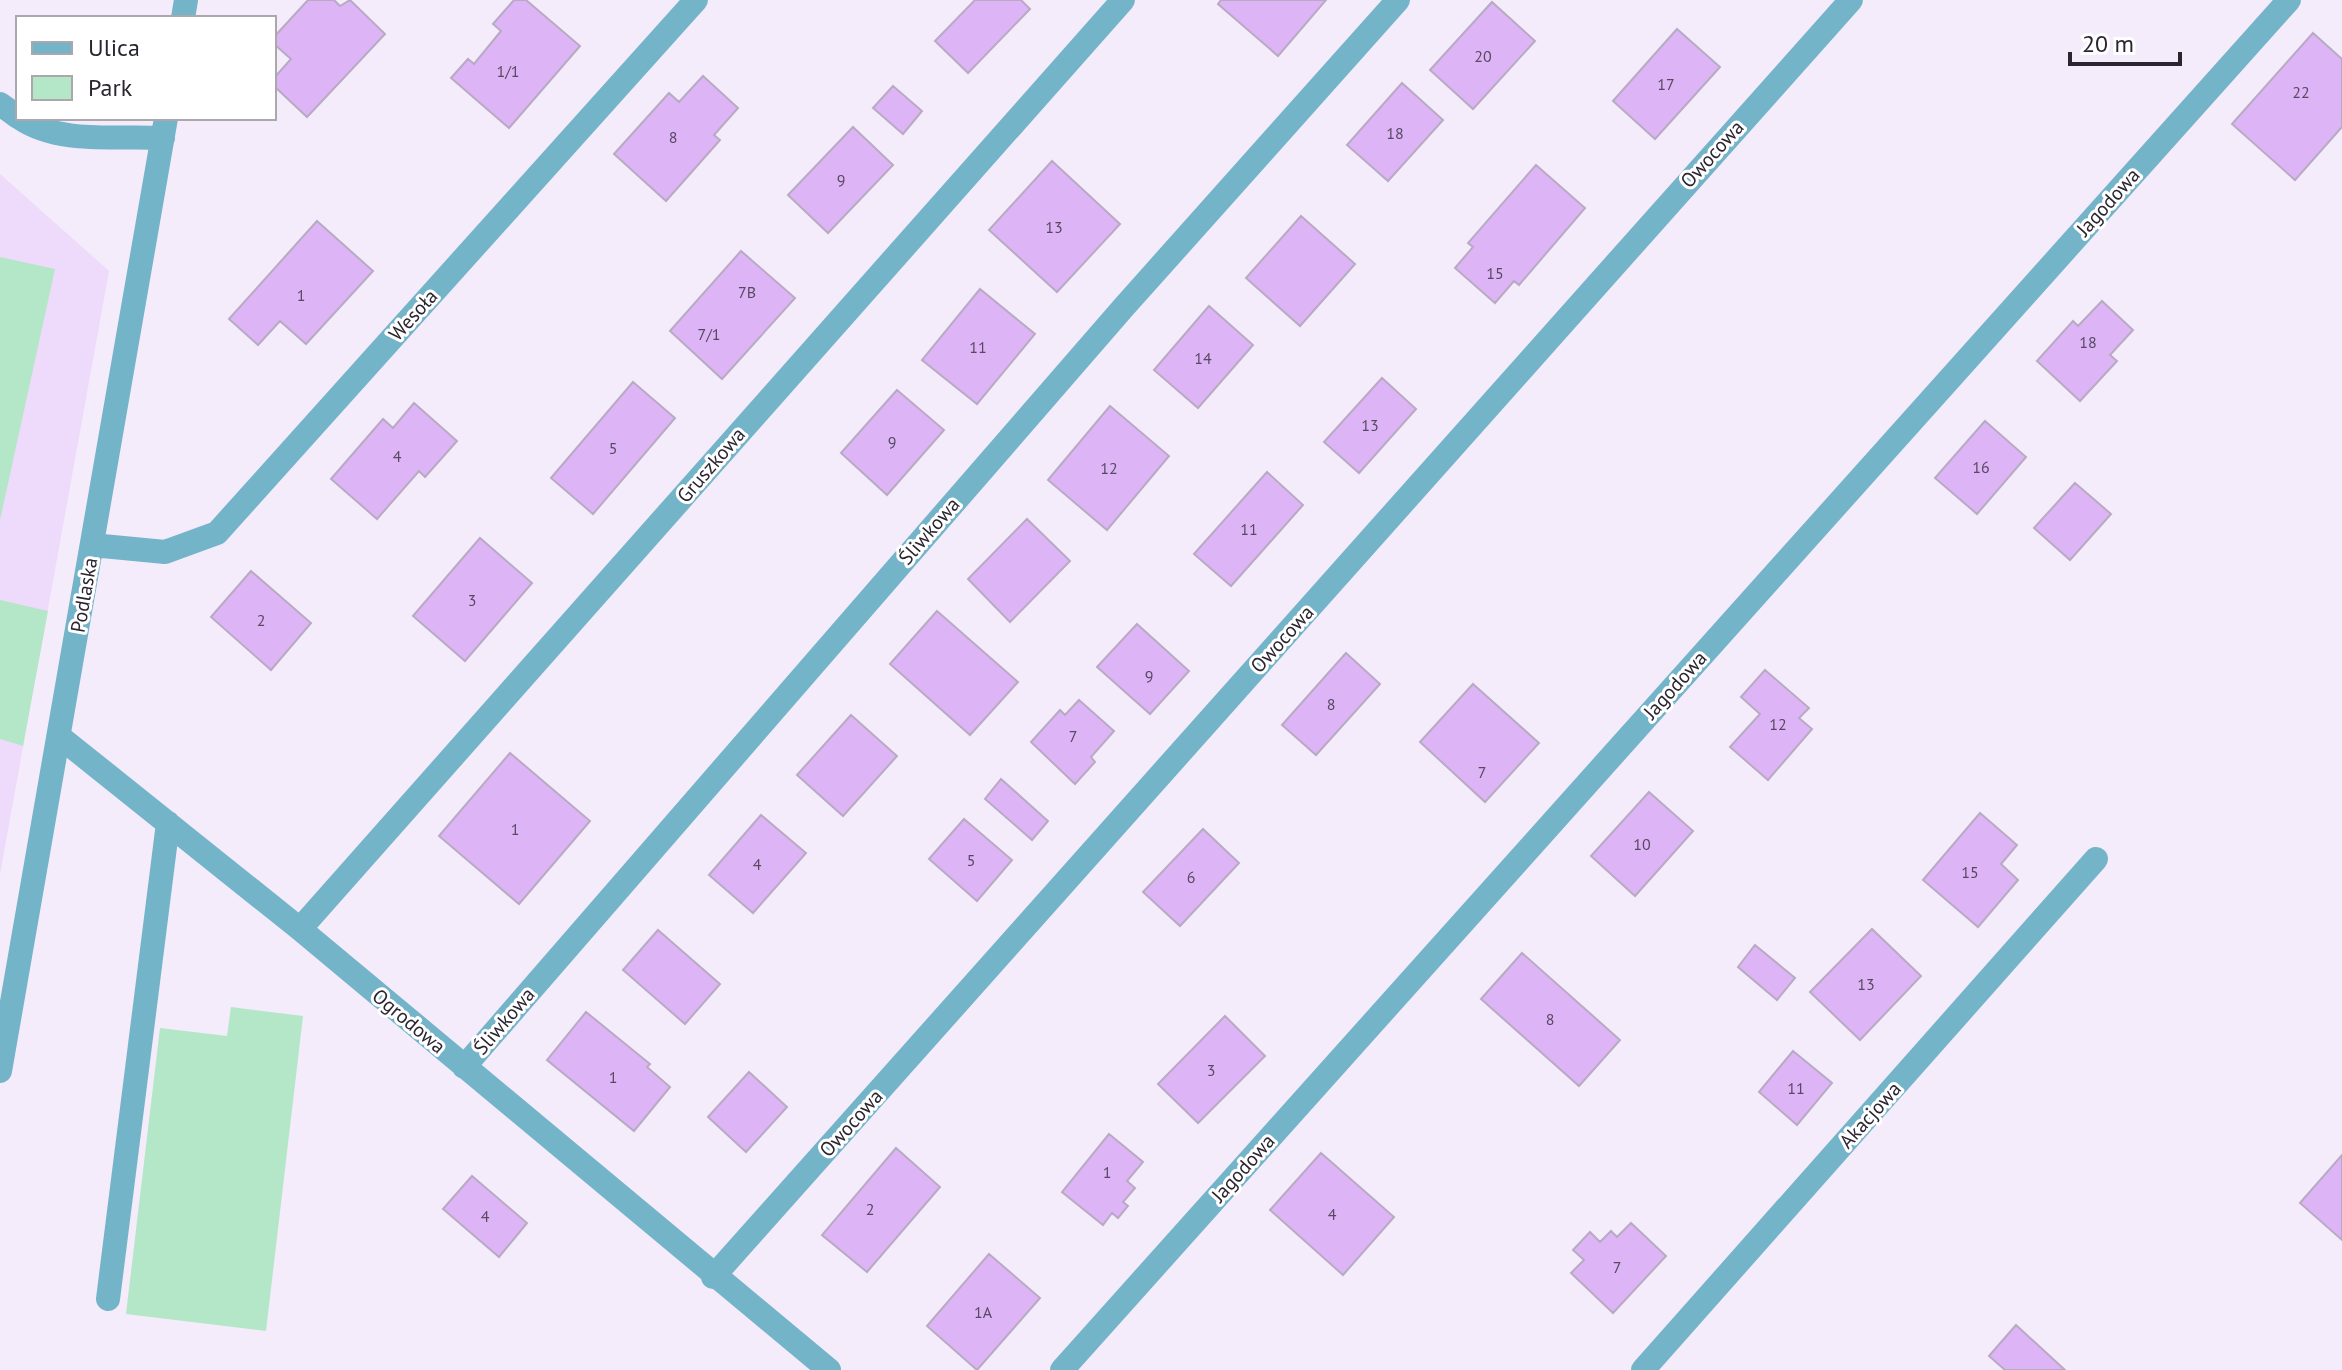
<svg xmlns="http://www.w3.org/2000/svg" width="2342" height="1370" viewBox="0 0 2342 1370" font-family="'PT Sans',sans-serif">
<rect width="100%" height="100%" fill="#f4ebfb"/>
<path fill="#eedafb" d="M0,174L109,271L0,874Z"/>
<path fill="#b3e7c7" d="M0,257L55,269L0,520Z
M0,600L48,611L23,746L0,739Z
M231,1007L303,1016L266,1331L126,1314L160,1028L227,1036Z"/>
<path fill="#ddb5f7" stroke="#b8aac3" stroke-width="2" d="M308,0H334L340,6L350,0L385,34L307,117L274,86V78L291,59L274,44V37Z
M514,0H526L580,46L509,128L451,78L468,59L474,64L501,31L493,24Z
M975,0H1021L1030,9L968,73L935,41Z
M1221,0H1326L1278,56L1218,4Z
M1492,2L1535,41L1473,109L1430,70Z
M1677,29L1720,67L1655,139L1613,101Z
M2313,33L2342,59V127L2295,180L2232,124Z
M703,76L738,108L714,135L720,140L666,201L614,154L669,93L679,102Z
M1402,83L1443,120L1388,181L1347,145Z
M893,86L922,111L903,134L873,108Z
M853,127L893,165L828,233L788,195Z
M1052,161L1120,224L1057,292L989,230Z
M1536,165L1585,208L1519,285L1514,281L1495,303L1455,268L1473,247L1468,243Z
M1301,216L1355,264L1300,326L1246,278Z
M317,221L373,271L306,344L280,321L258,345L229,319Z
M741,251L795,298L722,379L670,331Z
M980,289L1035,334L977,404L922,360Z
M2102,301L2133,330L2110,355L2117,361L2080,401L2037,361L2073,321L2078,326Z
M1209,306L1253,345L1198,408L1154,370Z
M1382,378L1416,409L1359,473L1324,442Z
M633,382L675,418L593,514L551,478Z
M897,390L944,430L887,495L841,453Z
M414,403L457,441L425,477L419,471L377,519L331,479L383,419L393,428Z
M1110,406L1169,456L1107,530L1048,480Z
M1985,421L2026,457L1977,514L1935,478Z
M1267,472L1303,505L1231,586L1194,554Z
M2075,483L2111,514L2070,560L2034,528Z
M1027,519L1070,561L1010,622L968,579Z
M480,538L532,583L465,661L413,616Z
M251,571L311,623L271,670L211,617Z
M937,611L1018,682L970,735L890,664Z
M1137,624L1189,671L1150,714L1097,667Z
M1346,653L1380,684L1316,755L1282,725Z
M1765,670L1809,708L1799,718L1812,729L1768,780L1730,747L1760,714L1741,697Z
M1473,684L1539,743L1485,802L1420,742Z
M1079,700L1114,731L1091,757L1095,762L1075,784L1031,742L1060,710L1065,715Z
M851,715L897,756L843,816L797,775Z
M510,753L590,821L519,904L439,836Z
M1001,779L1048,821L1032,840L985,799Z
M1649,792L1693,831L1635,896L1591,856Z
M1980,813L2017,845L2001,864L2018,880L1978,927L1923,880Z
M761,815L806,853L753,913L709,875Z
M964,819L1012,860L977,901L929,859Z
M1203,829L1239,863L1180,926L1143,892Z
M1872,929L1921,976L1860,1040L1810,992Z
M658,930L720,984L685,1024L623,970Z
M1755,945L1795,978L1777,1000L1738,967Z
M1522,953L1620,1040L1579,1086L1481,999Z
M586,1012L650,1064L647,1067L670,1087L634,1131L547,1060Z
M1225,1016L1265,1056L1198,1123L1158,1084Z
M1793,1051L1832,1083L1797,1125L1759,1092Z
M749,1072L787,1107L746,1152L708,1117Z
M1109,1134L1143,1162L1127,1181L1135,1188L1123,1202L1128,1206L1118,1218L1112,1213L1103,1225L1062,1192Z
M896,1148L940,1187L867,1272L822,1235Z
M1321,1153L1394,1217L1343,1275L1270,1210Z
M2342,1155V1240L2300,1203Z
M472,1176L527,1223L499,1257L443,1209Z
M1631,1223L1666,1256L1613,1313L1571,1273L1584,1260L1573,1250L1590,1232L1600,1242L1611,1231L1617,1237Z
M989,1254L1040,1298L977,1370L927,1326Z
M2016,1325L2065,1370H2005L1989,1356Z"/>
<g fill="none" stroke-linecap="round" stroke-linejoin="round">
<path stroke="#73b4c8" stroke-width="24" d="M183,18L186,0
M0,104L18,117
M20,118C60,145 117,135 163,138
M92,545L165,552L217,533L696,0
M60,737L300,929L829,1370
M300,929L1123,0
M464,1067L1123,308L1398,0
M0,1071L166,118
M713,1277L1851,0
M108,1299L168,823
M1062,1370L2289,0
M1643,1370L2096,859"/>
</g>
<g text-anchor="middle" stroke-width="6" stroke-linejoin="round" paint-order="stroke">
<g font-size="16" fill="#584961">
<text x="1483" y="62">20</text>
<text x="508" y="77">1/1</text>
<text x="1666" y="90">17</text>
<text x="2301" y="98">22</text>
<text x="1395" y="139">18</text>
<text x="673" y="143">8</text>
<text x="841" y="186">9</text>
<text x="1054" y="233">13</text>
<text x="1495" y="279">15</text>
<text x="747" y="298">7B</text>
<text x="301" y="301">1</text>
<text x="709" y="340">7/1</text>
<text x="2088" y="348">18</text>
<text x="978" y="353">11</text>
<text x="1203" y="364">14</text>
<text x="1370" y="431">13</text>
<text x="892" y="448">9</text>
<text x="613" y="454">5</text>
<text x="397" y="462">4</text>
<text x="1981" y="473">16</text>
<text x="1109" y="474">12</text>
<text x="1249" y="535">11</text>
<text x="472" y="606">3</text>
<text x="261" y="626">2</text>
<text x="1149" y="682">9</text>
<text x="1331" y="710">8</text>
<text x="1778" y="730">12</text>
<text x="1073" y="742">7</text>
<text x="1482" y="778">7</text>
<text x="515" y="835">1</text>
<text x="1642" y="850">10</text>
<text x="971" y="866">5</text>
<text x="757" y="870">4</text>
<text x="1970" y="878">15</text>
<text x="1191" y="883">6</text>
<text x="1866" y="990">13</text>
<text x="1550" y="1025">8</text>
<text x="1211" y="1076">3</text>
<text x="613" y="1083">1</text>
<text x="1796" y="1094">11</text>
<text x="1107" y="1178">1</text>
<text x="870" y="1215">2</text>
<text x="1332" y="1220">4</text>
<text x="485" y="1222">4</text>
<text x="1617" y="1273">7</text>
<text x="983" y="1318">1A</text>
</g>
<g font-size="20" fill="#2b252f" stroke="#fff">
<text transform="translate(1712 154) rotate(-48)" y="7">Owocowa</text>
<text transform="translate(2108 202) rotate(-48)" y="7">Jagodowa</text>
<text transform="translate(413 315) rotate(-48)" y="7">Wesoła</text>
<text transform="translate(711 465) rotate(-49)" y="7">Gruszkowa</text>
<text transform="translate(929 531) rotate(-49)" y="7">Śliwkowa</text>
<text transform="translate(84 595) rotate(-80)" y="7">Podlaska</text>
<text transform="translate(1282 639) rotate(-48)" y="7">Owocowa</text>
<text transform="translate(1675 685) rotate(-48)" y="7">Jagodowa</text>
<text transform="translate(409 1021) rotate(40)" y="7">Ogrodowa</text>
<text transform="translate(504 1021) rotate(-49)" y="7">Śliwkowa</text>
<text transform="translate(1870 1115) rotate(-48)" y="7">Akacjowa</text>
<text transform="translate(851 1123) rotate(-48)" y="7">Owocowa</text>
<text transform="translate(1243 1168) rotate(-48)" y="7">Jagodowa</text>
</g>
</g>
<rect x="16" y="16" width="260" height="104" fill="#ffffff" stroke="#aaa8ac" stroke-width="2"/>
<rect x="32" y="42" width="40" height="12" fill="#73b4c8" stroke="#aaa8ac" stroke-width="2"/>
<text x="88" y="56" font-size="24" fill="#2b252f">Ulica</text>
<rect x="32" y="76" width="40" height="24" fill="#b3e7c7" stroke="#aaa8ac" stroke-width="2"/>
<text x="88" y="96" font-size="24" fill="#2b252f">Park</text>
<path d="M2070 52v12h110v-12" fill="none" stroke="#2b252f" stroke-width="4"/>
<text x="2082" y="52" font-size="24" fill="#2b252f" stroke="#ffffff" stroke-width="6" paint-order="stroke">20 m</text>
</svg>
